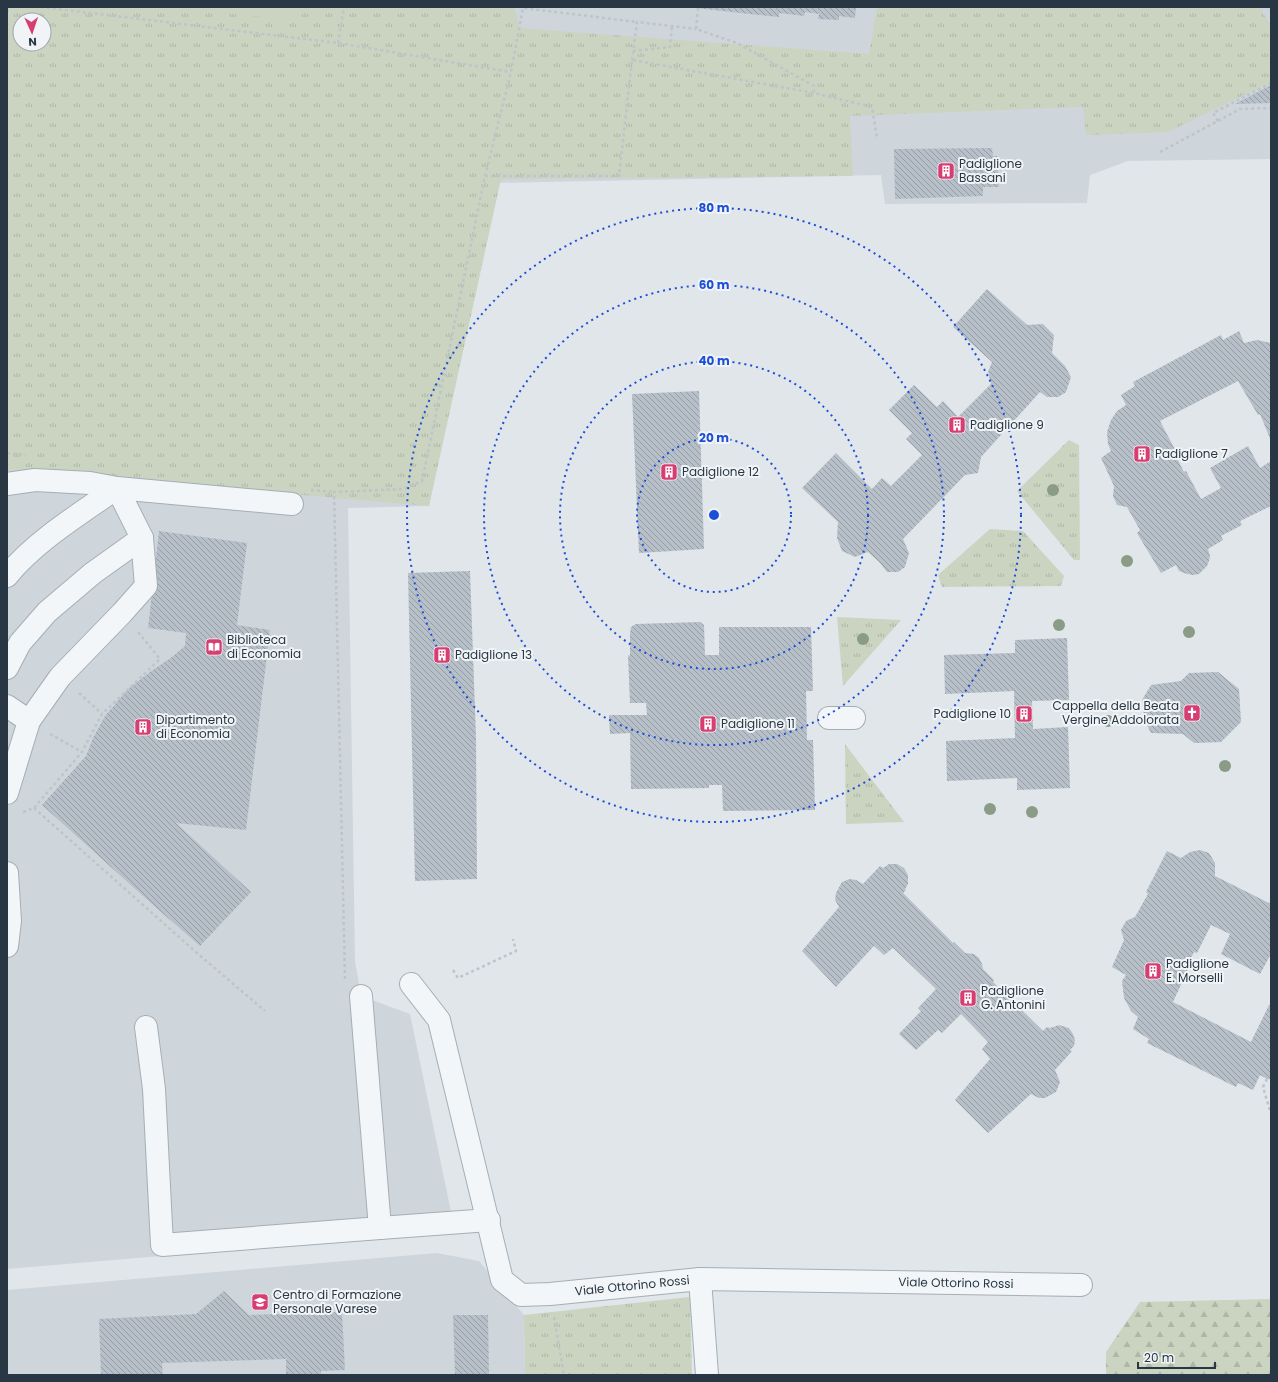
<svg xmlns="http://www.w3.org/2000/svg" width="1278" height="1382" viewBox="0 0 1278 1382" font-family="Poppins,sans-serif">
<defs>
<pattern id="grass-tufts" width="24" height="20" patternUnits="userSpaceOnUse"><rect width="24" height="20" fill="#cad4c1"/><path d="M3 7l-1-3M5 7V3M7 7l1-3M15 17l-1-3M17 17v-4M19 17l1-3" fill="none" stroke="#aeb7a7"/></pattern>
<pattern id="forest-firs" width="22" height="20" patternUnits="userSpaceOnUse"><rect width="22" height="20" fill="#cad4c1"/><path d="M5 1l3.5 6h-7zM16 11l3.5 6h-7z" fill="#aeb7a7"/></pattern>
<pattern id="building-back-hatch" width="6" height="6" patternUnits="userSpaceOnUse"><rect width="6" height="6" fill="#b7c0c8"/><path d="M-1 5l2 2M0 0l6 6M5-1l2 2" fill="none" stroke="#959da4"/></pattern>
</defs>
<rect width="100%" height="100%" fill="#e0e6ea"/>
<path fill="#ced6dc" fill-rule="evenodd" d="M7,7H1271V159L1128,161L1090,175L1087,203L885,204L881,175L491,183L429,506L348,508L355,961L361,996L410,1014L455,1231L7,1269ZM20,20H44V44H20Z
M437,1253L479,1261L524,1315L525,1375H7V1290Z"/>
<path fill="url(#grass-tufts)" fill-rule="evenodd" d="M9,7H514L520,28L869,54L877,7H1259L1271,25V82L1168,132L1086,135L1083,107L850,116L853,176L501,179L429,506L7,470V12ZM20,20H44V44H20Z
M1069,440L1079,445L1080,560H1074L1017,491Z
M990,529L1023,531L1064,576L1061,586L942,587L938,575Z
M837,617L901,620L843,686Z
M845,744L904,822L846,824Z
M690,1297L692,1375H525L524,1315Z"/>
<path fill="url(#forest-firs)" d="M1271,1299V1375H1106V1352L1140,1302Z"/>
<path fill="#cad4c1" d="M171,7H320L288,20Z"/>
<path fill="url(#building-back-hatch)" d="M695,7H856L855,18L839,16V20L818,19L819,14L805,12L804,16L779,13V17L695,8Z
M1271,85V103L1235,104Z
M992,148L993,156H997L999,187H983V196L895,199L894,149Z
M987,289L1027,325L1043,324L1054,335L1052,353L1065,366L1071,377L1066,392L1058,397H1047L1040,392L981,457L978,473L965,475L903,539L909,553L905,567L898,572H887L880,563L868,552L855,557L842,551L837,538L838,522L802,488L836,453L872,489L882,478L891,486L922,455L906,439L912,433L889,410L914,385L937,407L943,401L958,417L991,384L988,372L992,362L953,327Z
M1239,331L1244,343L1257,340L1271,343V441L1260,414L1258,415L1238,381L1160,421L1179,457L1177,458L1184,472L1186,471L1201,499L1221,488L1210,468L1248,446L1260,468L1271,461V506L1240,521L1242,525L1221,536L1223,540L1208,549L1210,556L1209,561L1207,566L1199,574L1193,575L1187,574L1179,571L1176,565L1161,573L1137,533L1140,530L1127,507L1117,505L1113,496L1114,486L1101,458L1111,451L1108,444L1107,432L1111,420L1117,411L1126,405L1121,395L1135,386L1133,382L1221,335L1223,340Z
M699,391L704,549L639,553L632,394Z
M159,531L247,543L237,625L270,630L246,830L176,823L251,892L200,946L152,904L42,805L86,756L93,738L105,716L128,689L150,672L172,657L185,646L186,633L148,628Z
M470,571L476,738L477,879L415,881L408,573Z
M700,622L704,625L705,655H719V627H811L813,691H806L807,740H813L815,810L723,811L722,785H709V788L631,789L630,733L610,734L609,715H647L646,703H630L628,655L630,656V634L631,627L636,624Z
M1067,638L1069,700L1032,701L1033,729L1068,727L1070,788L1017,790V778L947,781L946,741L1015,738L1014,691L945,694L944,655L1015,653V640Z
M1218,672L1239,689L1241,722L1221,742L1194,743L1183,734L1151,733L1144,719L1142,700L1151,685L1181,681L1189,673Z
M1200,850L1209,853L1215,863V876L1271,904V954L1260,974L1221,954L1230,934L1211,925L1197,953L1194,952L1188,964L1190,965L1173,1002L1251,1042L1269,1005L1271,1006V1079H1267L1260,1075L1253,1090L1238,1083L1236,1087L1147,1043L1149,1039L1133,1029L1138,1017L1131,1011L1124,998L1122,981L1126,975L1112,967L1124,940L1121,930L1126,921L1135,917L1148,894L1146,892L1167,851L1181,858L1190,852Z
M889,864H897L904,868L908,875V884L905,889L906,890L903,893L953,943L954,942L965,953L974,954L979,958L982,964L983,969L994,980L993,982L1043,1031L1047,1027L1050,1028L1059,1025L1069,1028L1073,1034L1075,1040L1074,1046L1070,1050L1072,1051L1055,1070L1060,1082L1056,1092L1045,1098H1039L1031,1094L988,1133L955,1100L990,1059L982,1049L988,1042L961,1014L942,1033L938,1030L916,1050L899,1034L921,1011L918,1008L936,989L893,948L884,955L874,946L836,987L802,951L839,907L835,900L836,893L842,882L850,879L856,880L863,884L880,866L883,868Z
M224,1291L249,1315L342,1312L345,1370L321,1371V1375H286V1359L162,1363L163,1375H101L99,1319L196,1314Z
M453,1315H488L489,1375H455Z"/>
<g fill="none" stroke-linecap="round" stroke-linejoin="round">
<defs>
<g id="minor">
<path d="M7,484L35,480L90,483L117,488L292,504"/>
<path d="M7,576C34,542 81,513 117,488L142,538L146,586L122,613L60,677L29,721L7,793"/>
<path d="M7,668L20,643L47,612L93,573L142,538"/>
<path d="M7,706L29,721"/>
<path d="M829,718H854"/>
<path d="M7,873L10,921L7,946"/>
<path id="s1" d="M411,984L439,1020L502,1280L521,1295L550,1294L700,1279L1081,1285"/>
<path d="M146,1027L154,1089L162,1245L380,1228L361,996"/>
<path d="M380,1228L489,1220"/>
<path d="M700,1279L707,1375"/>
</g>
</defs>
<use href="#minor" stroke="#a5aeb5" stroke-width="24"/>
<path stroke="#bec4c9" stroke-width="2.5" stroke-dasharray="3 3" stroke-linecap="butt" d="M41,7L338,43L511,72
M698,8L696,29L737,43L814,86V93L872,107L877,138
M7,12L9,7
M338,43L344,7
M633,51L670,47L672,25
M632,60L637,22L696,29
M1218,121L1213,113L1271,83
M1160,152L1240,109L1271,108
M485,176H619L632,60L814,93
M7,453L26,455
M311,490L334,492
M79,693L102,714
M50,734L82,752
M34,808L197,953L265,1011
M23,812L34,808L82,752L102,714L160,659L138,632
M453,970L458,978L516,951L513,939
M345,979L334,492L403,489L422,481L485,176L511,72L523,8L637,22
M1267,1079L1263,1087L1271,1114
M554,1317L564,1375"/>
<use href="#minor" stroke="#f3f6f8" stroke-width="22"/>
</g>
<g fill="#8b9c86">
<circle cx="1053" cy="490" r="6"/>
<circle cx="1127" cy="561" r="6"/>
<circle cx="1059" cy="625" r="6"/>
<circle cx="1189" cy="632" r="6"/>
<circle cx="863" cy="639" r="6"/>
<circle cx="1108" cy="721" r="6"/>
<circle cx="1225" cy="766" r="6"/>
<circle cx="990" cy="809" r="6"/>
<circle cx="1032" cy="812" r="6"/>
</g>
<g fill="none" stroke="#1d4ed8" stroke-width="2" stroke-dasharray="2 4">
<circle cx="714" cy="515" r="77"/>
<circle cx="714" cy="515" r="154"/>
<circle cx="714" cy="515" r="230"/>
<circle cx="714" cy="515" r="307"/>
</g>
<defs>
<symbol id="building-square" viewBox="-11 -11 22 22"><rect x="-9" y="-9" width="18" height="18" rx="4" fill="#d63e72" stroke="#f0f4f7"/><path d="M-4-6H4V6H1V3H-1V6H-4ZM-2.5-4.3h1.7v1.8h-1.7ZM.8-4.3h1.7v1.8H.8ZM-2.5-1h1.7V.8h-1.7ZM.8-1h1.7V.8H.8Z" fill="#fff"/></symbol>
<symbol id="library-square" viewBox="-11 -11 22 22"><rect x="-9" y="-9" width="18" height="18" rx="4" fill="#d63e72" stroke="#f0f4f7"/><path d="M-6-4Q-3-5.5-.7-3.5V5Q-3 3-6 4ZM6-4Q3-5.5 .7-3.5V5Q3 3 6 4Z" fill="#fff"/></symbol>
<symbol id="church-square" viewBox="-11 -11 22 22"><rect x="-9" y="-9" width="18" height="18" rx="4" fill="#d63e72" stroke="#f0f4f7"/><path d="M-1.2-6h2.4v3.5h3.3v2.4h-3.3V6h-2.4V-.1h-3.3v-2.4h3.3Z" fill="#fff"/></symbol>
<symbol id="school-square" viewBox="-11 -11 22 22"><rect x="-9" y="-9" width="18" height="18" rx="4" fill="#d63e72" stroke="#f0f4f7"/><path d="M0-5L7-2L0 1L-7-2ZM-4 1L0 2.5L4 1V4Q0 6-4 4Z" fill="#fff"/></symbol>
</defs>
<g fill-rule="evenodd">
<use href="#building-square" x="936" y="161" width="20" height="20"/>
<use href="#building-square" x="947" y="415" width="20" height="20"/>
<use href="#building-square" x="1132" y="444" width="20" height="20"/>
<use href="#building-square" x="659" y="462" width="20" height="20"/>
<use href="#library-square" x="204" y="637" width="20" height="20"/>
<use href="#building-square" x="432" y="645" width="20" height="20"/>
<use href="#church-square" x="1182" y="703" width="20" height="20"/>
<use href="#building-square" x="1014" y="704" width="20" height="20"/>
<use href="#building-square" x="698" y="714" width="20" height="20"/>
<use href="#building-square" x="133" y="717" width="20" height="20"/>
<use href="#building-square" x="1143" y="961" width="20" height="20"/>
<use href="#building-square" x="958" y="988" width="20" height="20"/>
<use href="#school-square" x="250" y="1292" width="20" height="20"/>
</g>
<g text-anchor="middle" stroke-width="4" stroke-linejoin="round" paint-order="stroke">
<g font-size="12" fill="#283743" stroke="#f0f4f7" text-anchor="start">
<text x="959" y="168">Padiglione<tspan x="959" dy="14">Bassani</tspan></text>
<text x="970" y="429">Padiglione 9</text>
<text x="1155" y="458">Padiglione 7</text>
<text x="682" y="476">Padiglione 12</text>
<text x="227" y="644">Biblioteca<tspan x="227" dy="14">di Economia</tspan></text>
<text x="455" y="659">Padiglione 13</text>
<text x="1179" y="710" text-anchor="end">Cappella della Beata<tspan x="1179" dy="14">Vergine Addolorata</tspan></text>
<text x="1011" y="718" text-anchor="end">Padiglione 10</text>
<text x="156" y="724">Dipartimento<tspan x="156" dy="14">di Economia</tspan></text>
<text x="721" y="728">Padiglione 11</text>
<text x="1166" y="968">Padiglione<tspan x="1166" dy="14">E. Morselli</tspan></text>
<text x="981" y="995">Padiglione<tspan x="981" dy="14">G. Antonini</tspan></text>
<text x="273" y="1299">Centro di Formazione<tspan x="273" dy="14">Personale Varese</tspan></text>
</g>
<g font-size="12" fill="#283743" stroke="#f0f4f7">
<text dy="4" stroke="none"><textPath href="#s1" startOffset="773">Viale Ottorino Rossi</textPath></text>
<text dy="4" stroke="none"><textPath href="#s1" startOffset="449">Viale Ottorino Rossi</textPath></text>
</g>
</g>
<circle cx="714" cy="515" r="6" fill="#1d4ed8" stroke="#f0f4f7" stroke-width="2"/>
<g font-size="12" text-anchor="middle" font-weight="bold" fill="#1d4ed8" stroke="#f0f4f7" stroke-width="4" stroke-linejoin="round" paint-order="stroke">
<text x="714" y="212">80 m</text>
<text x="714" y="289">60 m</text>
<text x="714" y="365">40 m</text>
<text x="714" y="442">20 m</text>
</g>
<rect width="1278" height="1382" fill="none" stroke="#283743" stroke-width="16"/>
<g transform="translate(32 32) rotate(177)"><circle r="19" fill="#f0f4f7" stroke="#a0a8af"/>
<path d="M0-3L7 15L0 10L-7 15Z" fill="#d63e72"/>
<text y="-6" font-size="11" font-weight="bold" text-anchor="middle" fill="#283743">N</text>
</g>
<path d="M1138 1362v6h77v-6" fill="none" stroke="#283743" stroke-width="2"/>
<text x="1144" y="1362" font-size="12" fill="#283743" stroke="#f0f4f7" stroke-width="3" paint-order="stroke">20 m</text>
</svg>
